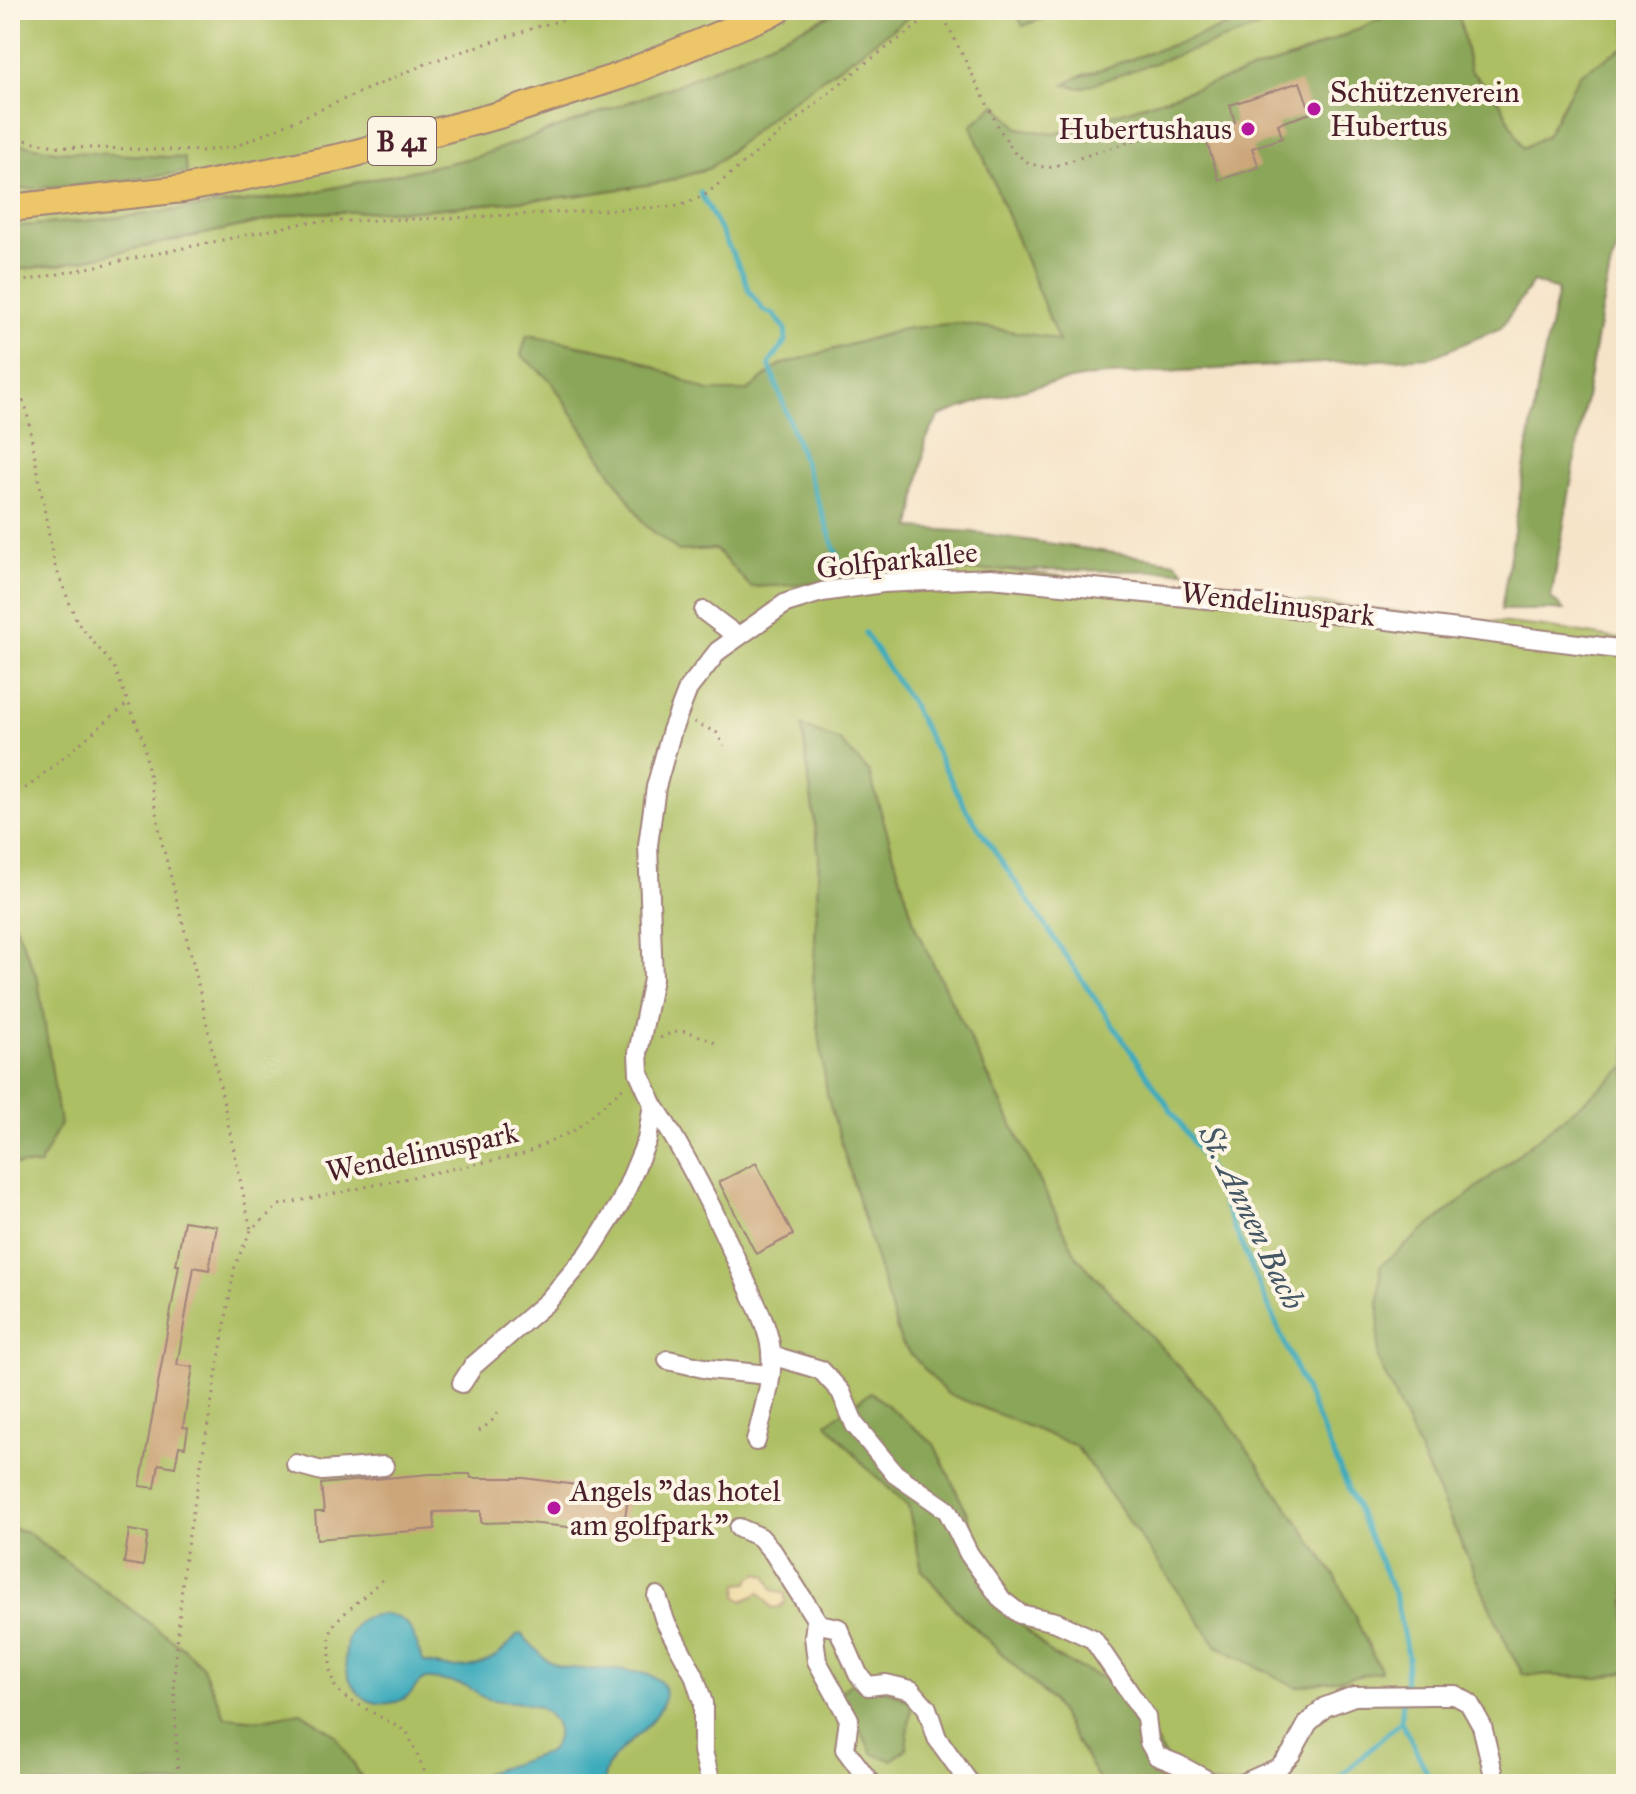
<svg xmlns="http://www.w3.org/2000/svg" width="1636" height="1794" viewBox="0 0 1636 1794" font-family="'IM FELL Great Primer',serif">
<rect width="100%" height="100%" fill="#fcf5e5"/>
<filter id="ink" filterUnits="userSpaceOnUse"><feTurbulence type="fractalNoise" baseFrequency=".0125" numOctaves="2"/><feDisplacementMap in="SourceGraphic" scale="16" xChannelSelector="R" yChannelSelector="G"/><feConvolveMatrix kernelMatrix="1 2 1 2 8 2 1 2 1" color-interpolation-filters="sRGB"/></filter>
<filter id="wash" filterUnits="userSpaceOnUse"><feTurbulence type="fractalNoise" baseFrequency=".006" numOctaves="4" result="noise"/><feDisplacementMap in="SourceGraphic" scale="32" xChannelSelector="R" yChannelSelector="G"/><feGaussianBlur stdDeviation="1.8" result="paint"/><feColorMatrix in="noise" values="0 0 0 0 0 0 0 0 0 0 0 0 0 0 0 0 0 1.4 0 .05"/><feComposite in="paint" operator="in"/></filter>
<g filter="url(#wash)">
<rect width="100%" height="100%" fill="#f6e4c9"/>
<path fill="#adbf63" stroke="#7c6f47" stroke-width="2" fill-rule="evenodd" d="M10,10H841L677,85L476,157L300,195L97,220L10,227Z
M919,10H1273L1076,78L1066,84L1081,87L1311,10H1401L1295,57L1053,134L1018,128L1060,343L959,323L904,329L780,365L747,391H707L628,355L528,335L521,355L551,381L646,526L679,551L715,549L751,587L811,584L908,572L1003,570L1545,627L1626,640V1067L1381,1266L1378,1359L1510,1651L1523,1674L1600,1678L1626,1671V1784H1444L1439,1781L1432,1784H1203L1167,1761L1123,1687L1053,1656L983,1586L967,1513L864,1465L908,1506L922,1570L955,1609L1052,1701L1102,1784H366L335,1735L301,1712L257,1720L225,1717L202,1666L183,1648L25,1531L10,1528V1164L39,1166L38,980L10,912V270L59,265L302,213L420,210L574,196L665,182L710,168L780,109ZM802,726L869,772L916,929L1077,1257L1223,1414L1217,1646L1076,1446L813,986L819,856Z
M1458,10H1626V46L1580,74L1546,136L1523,149L1500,102L1470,70Z"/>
<path fill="#8aa659" stroke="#6a6242" stroke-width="2" d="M841,10H919L780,109L710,168L665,182L574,196L420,210L302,213L59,265L10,270V227L97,220L300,195L476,157L677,85Z
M1014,10H1064L1023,26Z
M1273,10H1311L1081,88L1065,85L1076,78Z
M1401,10H1458L1470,70L1500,102L1523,148L1546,136L1580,74L1626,46V236L1621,240L1611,265L1601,312L1551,598L1564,610H1501L1539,379L1558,290L1533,282L1501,328L1432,357L1093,376L1037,386L987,399L939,416L926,440L911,528L972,532L1176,562L1185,571L1003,570L908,572L811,584L751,587L715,549L679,551L646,526L551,381L521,355L527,335L628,355L707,391H747L780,365L904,329L959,323L1047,337L1059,342L971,126L996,104L1018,128L1053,134L1295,57Z
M10,142L56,151L184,158L187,172L95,184L10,190Z
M802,726L840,741L869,772L916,929L1077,1257L1223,1414L1336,1577L1381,1672L1296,1687L1217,1646L1076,1446L946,1393L901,1343L827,1095L813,986L819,856Z
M10,912L38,980L60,1124L39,1166L10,1164Z
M1626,1067V1671L1600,1678L1523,1674L1510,1651L1378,1359L1380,1266Z
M871,1392L934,1444L967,1513L983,1586L1053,1656L1123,1687L1167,1760L1203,1784H1102L1052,1701L955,1609L922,1570L908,1506L864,1465L827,1423Z
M10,1529L25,1531L183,1648L202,1666L225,1717L257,1720L301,1712L335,1735L366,1784H10Z
M859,1678L912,1702L906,1749L892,1760L873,1754L840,1692Z"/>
<path fill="#eeda9e" stroke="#9c7c64" stroke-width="2" d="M759,1573L767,1576L773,1590L785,1594V1602L780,1607L772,1608L760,1593L743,1601L737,1597L738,1584L748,1583L752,1577Z"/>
<path fill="#3dabbb" stroke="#446573" stroke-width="2" d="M386,1614C418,1622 410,1637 424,1662C463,1674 492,1668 517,1635L521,1634C532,1644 545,1662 558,1666C583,1675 683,1657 662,1705C651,1730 622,1743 608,1766C605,1771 604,1779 603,1784H465L486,1773L549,1752C556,1744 560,1734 555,1724C541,1694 507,1707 483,1697C478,1695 473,1690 468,1687C462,1684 432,1678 426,1679C417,1681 414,1691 408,1696C400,1703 383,1705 373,1702C343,1693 337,1645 357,1623C365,1615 376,1615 386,1614Z"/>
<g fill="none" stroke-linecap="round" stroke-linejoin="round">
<path stroke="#3dabbb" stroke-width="5" d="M700,192L743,274L749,291L764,311L773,314L785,328L786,341L769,364L845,577
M865,633L911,703L966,809L1204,1159L1395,1595L1408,1657L1404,1691
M1403,1701L1401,1721L1433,1784
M1332,1784L1401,1721"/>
</g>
<g id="blocks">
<path fill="#cca679" d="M1300,82L1311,113L1278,124L1282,138L1252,148L1259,167L1219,180L1204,133L1235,122L1230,105Z
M756,1163L793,1235L756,1254L719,1182Z
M184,1221L217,1226L209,1270L194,1267L177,1365L193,1367L183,1427L188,1428L185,1447L179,1446L175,1467L159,1464L155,1488L140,1486L179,1265H176Z
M429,1474H470L471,1478H524L629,1492L622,1537L579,1528L517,1522L481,1523V1511L434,1512L435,1529L317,1539L315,1512H324L321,1484Z
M129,1530L148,1533L143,1566L124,1563Z"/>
</g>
</g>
<g filter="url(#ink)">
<use href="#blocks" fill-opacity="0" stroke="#a0827a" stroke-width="2"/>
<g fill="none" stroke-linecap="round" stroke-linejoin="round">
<defs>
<path id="minor" d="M704,611L737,636
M653,1104C690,1160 719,1220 746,1282C755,1303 769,1328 771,1351C774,1380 762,1413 756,1441
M771,1355L821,1370L841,1392L855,1425L895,1474L947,1510L969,1554L1002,1600L1020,1614L1056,1622L1093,1639L1146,1717L1149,1742L1157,1756L1177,1764L1214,1784
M668,1360L708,1369L769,1375
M462,1383L473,1366L548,1301L589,1253L621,1202L647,1140L653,1104L639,1073L638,1053L653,979L648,845L656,787L672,730L688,689L718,651L786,603L822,592L883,583L990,578L1259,604L1626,650
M296,1464L322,1471L384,1466
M739,1528L760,1537L773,1552L819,1624L838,1628L858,1674L868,1686L886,1684L911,1690L927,1708L937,1738L970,1784
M657,1596L665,1621L694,1675L703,1703V1751L711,1784
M816,1620L814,1637L817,1661L849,1719L845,1749L871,1784
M1242,1784L1278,1768L1291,1754L1308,1723L1325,1707L1354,1696L1433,1695H1455L1469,1703L1482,1726L1496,1784"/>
<path id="highway" d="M10,208L183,189L341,157L499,115L620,76L778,10"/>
</defs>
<use href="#minor" stroke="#a0827a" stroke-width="22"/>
<use href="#highway" stroke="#a0827a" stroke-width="30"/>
<path stroke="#a0827a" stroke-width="3" stroke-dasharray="2 6" stroke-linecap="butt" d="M940,10L999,128L1014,152L1030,164L1048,168L1179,126
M10,137L60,147L201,151L234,147L430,62L540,26L598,10
M10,284L309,222L454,218L680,206L705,195L863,65L939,10
M10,371L26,407L54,563L77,622L114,667L143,740L161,839L196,974L251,1230
M694,722L717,733L724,746
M10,794L28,787L129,702
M660,1038C686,1025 693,1034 718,1044
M479,1431L491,1422L498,1413
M382,1580L336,1621L330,1634V1670L334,1685L343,1696L407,1732L430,1784
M178,1784L174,1679L184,1564L235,1265L251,1230L279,1205L523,1154L575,1130L627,1084"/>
<use href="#minor" stroke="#fff" stroke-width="18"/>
<use href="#highway" stroke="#ecc669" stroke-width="26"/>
</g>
</g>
<g fill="#b5179e" stroke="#fcf5e5" stroke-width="3">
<circle cx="1314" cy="109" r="8"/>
<circle cx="1248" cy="129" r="8"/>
<circle cx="554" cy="1508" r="8"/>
</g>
<g text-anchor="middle" stroke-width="8" stroke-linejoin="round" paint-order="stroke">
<rect fill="#fcf5e5" stroke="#7f5f63" stroke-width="2" x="368" y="117" width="68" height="48" rx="6"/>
<g font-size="28" font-weight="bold" fill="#4a1f2b">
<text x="402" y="151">B 41</text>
</g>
<g font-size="30" fill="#4a1f2b" stroke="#fcf5e5" text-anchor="start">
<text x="1330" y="102">Schützenverein<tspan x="1330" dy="34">Hubertus</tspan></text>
<text x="1232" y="139" text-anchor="end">Hubertushaus</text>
<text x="570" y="1501">Angels "das hotel<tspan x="570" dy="34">am golfpark"</tspan></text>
</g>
<g font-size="30" fill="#4a1f2b" stroke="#fcf5e5">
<text transform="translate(897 560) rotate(-6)" y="10">Golfparkallee</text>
<text transform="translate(1278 604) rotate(7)" y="10">Wendelinuspark</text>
<text transform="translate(422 1152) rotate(-12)" y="10">Wendelinuspark</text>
</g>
<g font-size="32" font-style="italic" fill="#455765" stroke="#fcf5e5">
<text transform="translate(1252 1217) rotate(64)" y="11">St. Annen Bach</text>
</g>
</g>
<rect width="1636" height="1794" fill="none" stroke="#fcf5e5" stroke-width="40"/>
</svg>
